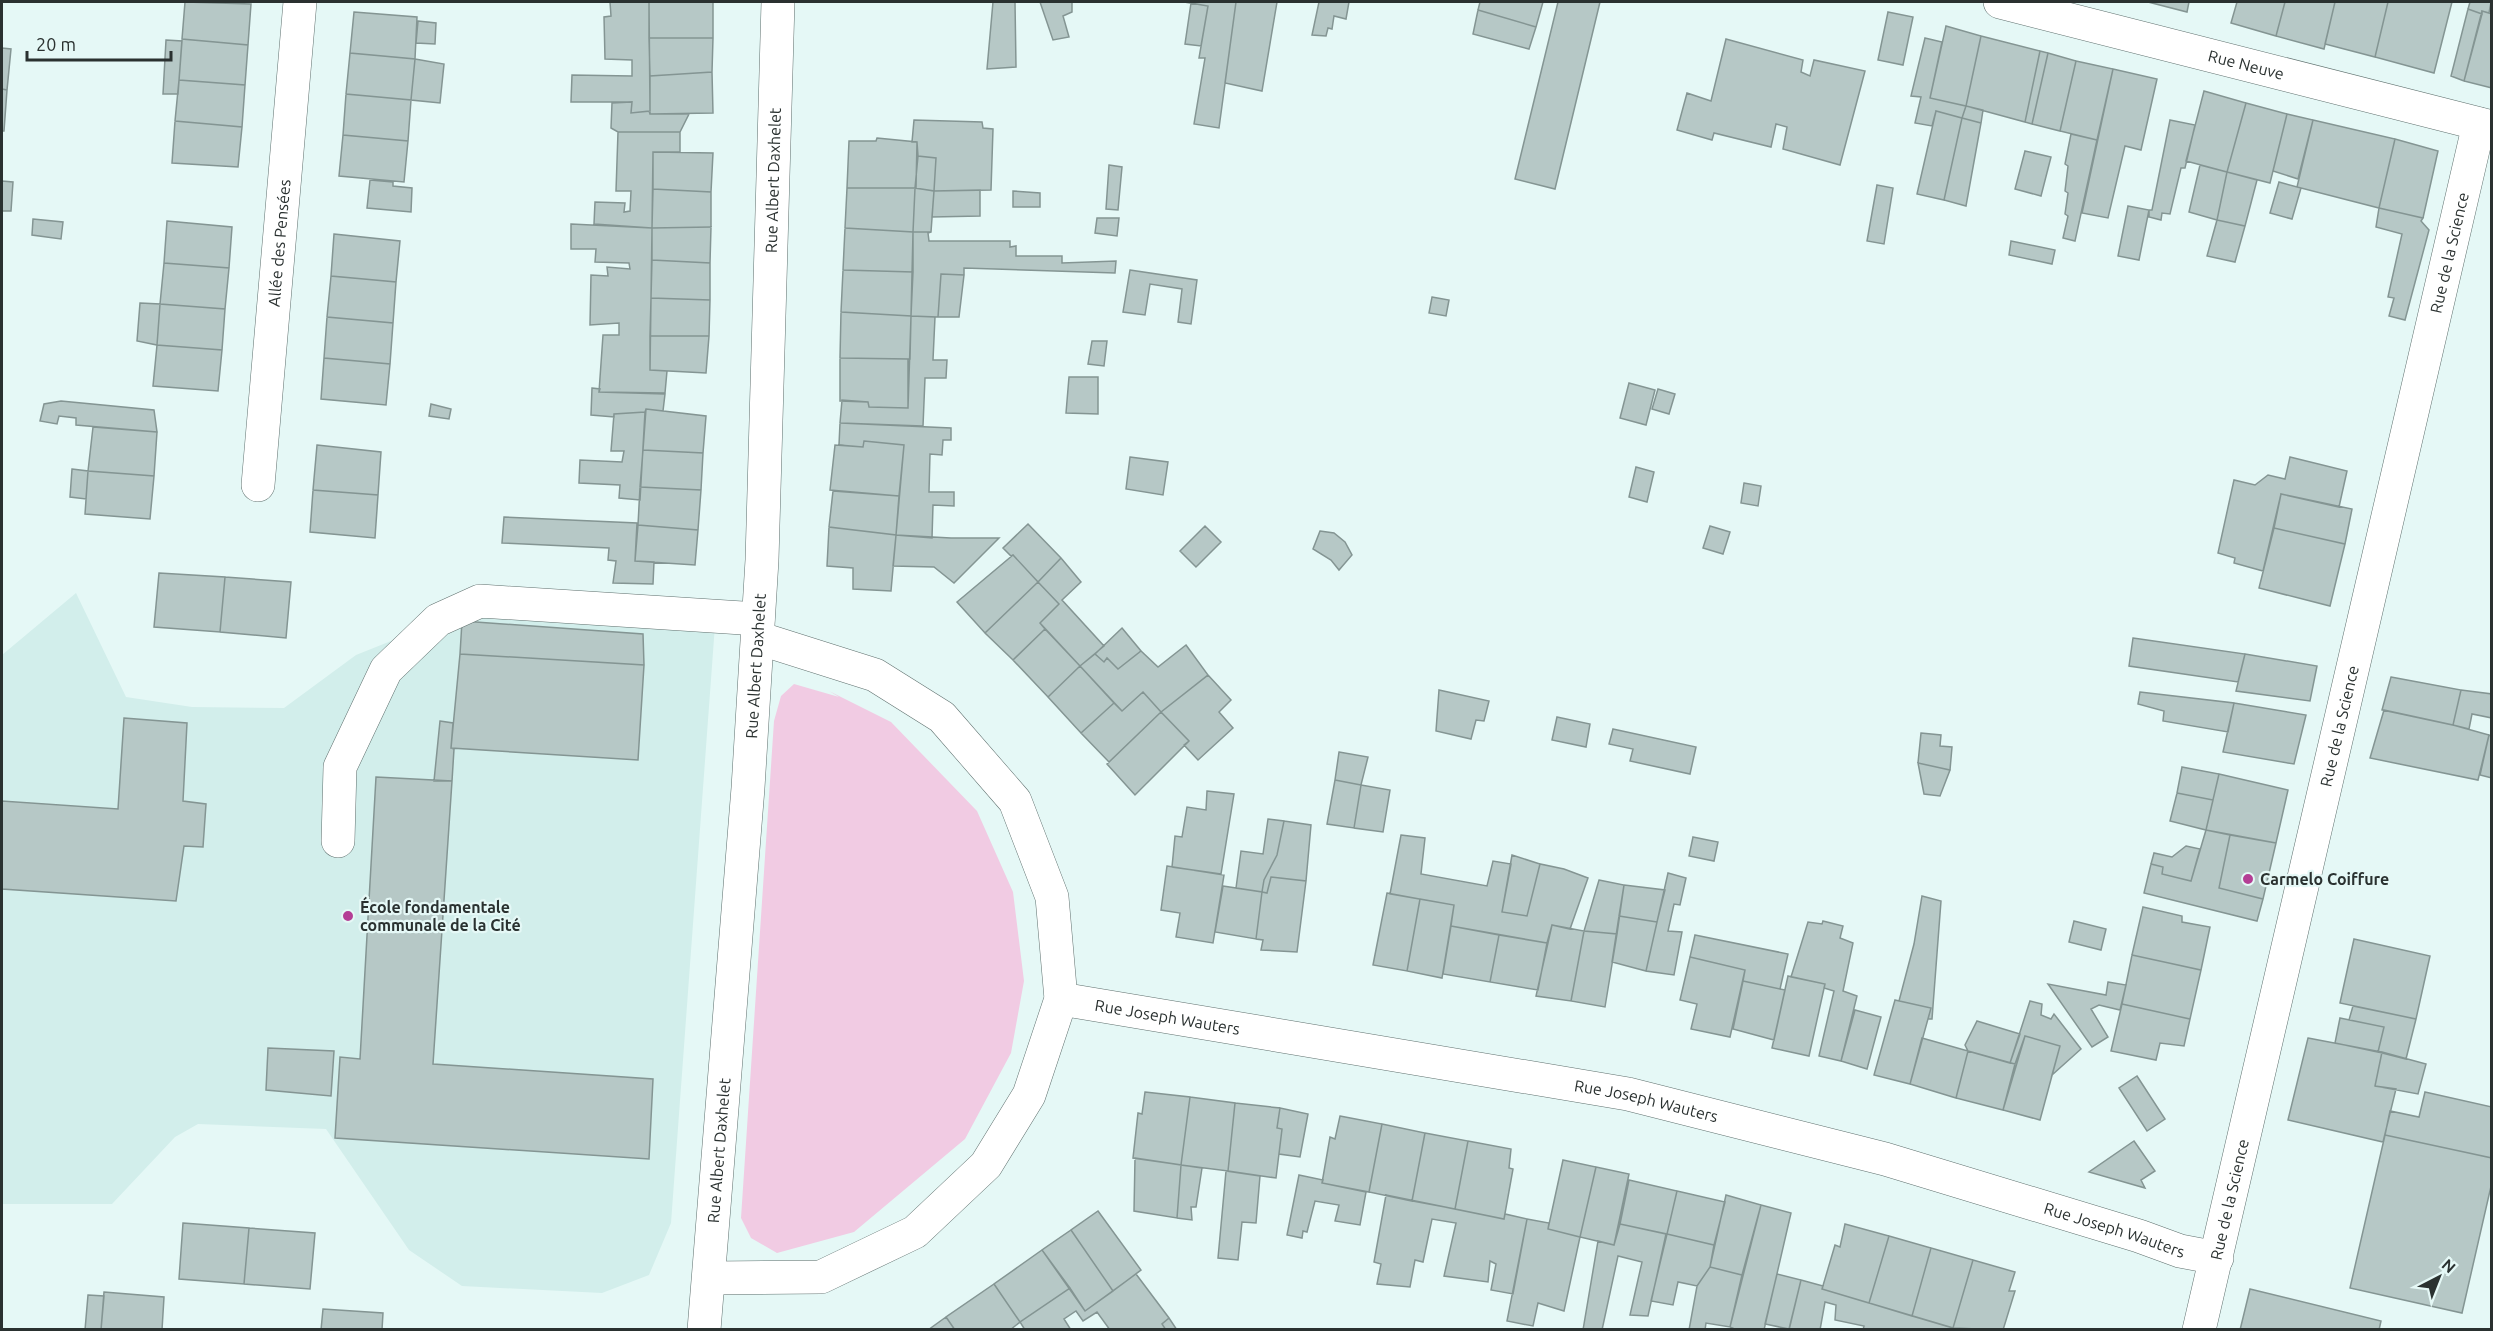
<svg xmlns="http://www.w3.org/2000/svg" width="2493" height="1331" viewBox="0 0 2493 1331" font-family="Ubuntu,sans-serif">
<rect width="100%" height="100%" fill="#e5f8f6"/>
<path fill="#d2eeeb" d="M76,593L126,697L192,707L284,708L356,655L471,609L715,625L671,1223L649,1275L602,1293L462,1286L409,1250L326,1129L198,1124L175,1137L112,1204H2V655Z"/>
<path fill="#f1cbe3" d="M794,684L839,697L829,691L891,722L977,811L1013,892L1024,981L1011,1053L965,1139L854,1232L777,1253L751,1238L741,1218L774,721L781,696Z"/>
<path fill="#b6c8c6" stroke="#849593" stroke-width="1.5" d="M185,2L251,4L248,45L182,39Z
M610,2H649L650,111L631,113L632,102H571L572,75L632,76V60L605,59L604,17L611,16Z
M649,2H713V38H649Z
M993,2H1015L1016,67L987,69Z
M1040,2H1072V12L1063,16L1069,37L1053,40Z
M1184,2H1236L1219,128L1194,124L1205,58H1199L1208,6Z
M1236,2H1277L1262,91L1225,83Z
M1319,2H1349L1346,19L1334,16L1332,29L1328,28L1326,36L1312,35Z
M1480,2H1543L1536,27L1478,10Z
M1558,2H1600L1555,189L1515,179Z
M2148,2H2189L2187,12Z
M2237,2H2285L2276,36L2231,23Z
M2285,2H2335L2324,49L2276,36Z
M2335,2H2388L2375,57L2325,44Z
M2388,2H2452L2434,73L2375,57Z
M2470,2H2491L2489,13L2482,11V14L2468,9Z
M1191,3L1208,6L1201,46L1185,44Z
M2468,9L2482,14L2464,81L2451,76Z
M1478,10L1536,27L1529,49L1473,34Z
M2482,11L2492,14V88L2464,81Z
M354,12L417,17L415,59L350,53Z
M1888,12L1913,17L1903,65L1878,60Z
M418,21L436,23L435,44L416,43Z
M1946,26L1981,36L1966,106L1930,98Z
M1981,36L2040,51L2025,122L1966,106Z
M649,38H713L712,72L650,76Z
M1925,38L1942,42L1930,98L1966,106L1962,118L1936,111L1932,126L1915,123L1921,97L1911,96Z
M182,39L248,45L245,85L179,80Z
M1726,39L1803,60L1801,72L1810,76L1814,60L1865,71L1840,165L1783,149L1787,127L1776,124L1771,147L1714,133L1712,140L1677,130L1687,93L1711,101Z
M166,40L182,41L178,94H163Z
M2,48L11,49L7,90L2,89Z
M2040,51L2048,53L2032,124L2025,122Z
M350,53L415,59L411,100L346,94Z
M2048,53L2076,61L2060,131L2032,124Z
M415,59L444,64L440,103L411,100Z
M2076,61L2113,69L2097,140L2060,131Z
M2113,69L2157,79L2141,150L2125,146L2108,218L2082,213Z
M712,72L713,113L650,114V76Z
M179,80L245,85L242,127L175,121Z
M2,89L7,90L4,131H2Z
M2204,91L2246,103L2227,172L2186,161Z
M346,94L411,100L408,141L343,135Z
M632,102L631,113L649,111L650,114H689L680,132H618L611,128L612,103Z
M2246,103L2287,114L2270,183L2227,172Z
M1966,106L1983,110L1981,123L1962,118Z
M1936,111L1962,118L1944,200L1917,194Z
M2287,114L2313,120L2298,179L2273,171Z
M1962,118L1981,123L1966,206L1944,200Z
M914,120L982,122L983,128L993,129L991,190L934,191L936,158L918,156L917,142H912Z
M2170,120L2195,125L2185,168H2181L2170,214L2162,213L2161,220L2149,217V210H2152Z
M2313,120L2395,139L2379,208L2297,187Z
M175,121L242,127L238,167L172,163Z
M618,132H680V152H653L652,228L594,224L595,202L625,203L624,212L630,211L631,191H616Z
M2071,134L2097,140L2075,241L2063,238L2068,216L2065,214L2068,193L2065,191L2068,166L2065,164Z
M343,135L408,141L404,182L339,176Z
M877,138L917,142L916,188H847L849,141H876Z
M2395,139L2438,151L2423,218L2379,208Z
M2025,151L2051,157L2041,196L2015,189Z
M653,152L713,153L711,192L653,189Z
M918,156L936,158L934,191L915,188Z
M1109,165L1122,167L1118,210L1106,209Z
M2200,165L2227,172L2217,220L2189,212Z
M2227,172L2257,180L2245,226L2217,220Z
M370,180L393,182V186L412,188L411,212L367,208Z
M2,181L13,182L11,211H2Z
M2279,182L2301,188L2292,219L2270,213Z
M1877,185L1893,188L1884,244L1867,241Z
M847,188H915L913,232L845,228Z
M915,188L934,191L931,232H913Z
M653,189L711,192V227L652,228Z
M980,190V216L932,217L934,191Z
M1013,191L1040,193V207H1013Z
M2128,206L2149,210L2139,260L2118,256Z
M2379,208L2423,218L2421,221L2429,230L2405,320L2389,316L2394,298L2388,297L2402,234L2376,227Z
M1097,218H1119L1117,236L1095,233Z
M33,219L63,222L61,239L32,235Z
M2217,220L2245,226L2235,262L2207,256Z
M167,221L232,227L229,268L164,263Z
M571,224L652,228L650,370L667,371L665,393L599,392L603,335H619V323L590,325L591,275L608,276L607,267L630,269L629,263L595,262L596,249H571Z
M711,227L710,263L652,260V228Z
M845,228L913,232V272L843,270Z
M913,232H931L928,233L929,241H1010V247L1016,246V256H1062V263L1116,261L1115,273L964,268V275L941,274L938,317L911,316Z
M334,234L400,241L396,282L331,276Z
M2011,241L2055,250L2052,264L2009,255Z
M652,260L710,263V300L651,298Z
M164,263L229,268L225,309L160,304Z
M843,270L913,272L911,316L841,312Z
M1130,270L1197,280L1191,324L1178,322L1182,289L1150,284L1145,315L1123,312Z
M941,274L964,275L959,317H938Z
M331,276L396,282L393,323L327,317Z
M1432,297L1449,300L1446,316L1429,313Z
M651,298L710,300L709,336H650Z
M140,303L160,304L157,345L137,341Z
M160,304L225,309L222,350L157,345Z
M841,312L911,316L910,359L840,358Z
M911,316L935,317L933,360H947L946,378H925L923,426L840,423L842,400L868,402L869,407L908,408Z
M327,317L393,323L390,364L324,358Z
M650,336H709L706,373L650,370Z
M1092,341H1107L1104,366L1088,364Z
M157,345L222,350L218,391L153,386Z
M324,358L390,364L386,405L321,399Z
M840,358L908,359V408L869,407L868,402L840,401Z
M1069,377H1098V414L1066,413Z
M1629,383L1655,390L1646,425L1620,418Z
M592,388L600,389L599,392L665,394L663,411L646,409L645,412L614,414V417L591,415Z
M1658,389L1675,394L1669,414L1652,409Z
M61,401L154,410L157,432L76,425V418L59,416L57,424L40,421L44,404Z
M431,404L451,409L449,419L429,416Z
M646,409L706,416L703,453L643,450Z
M645,412L640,500L619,498L620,485L579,483L580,460L622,462L624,451H611L614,414Z
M840,423L951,428V440H943L942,455L930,454L929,492H954V506L933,505L932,538L896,535L904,445L864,441L863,447L839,445Z
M93,427L157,432L154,476L88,471Z
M864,441L904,445L899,496L830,490L835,445L863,447Z
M317,445L381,452L378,495L313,490Z
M643,450L703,453L701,490L640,487Z
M1130,457L1168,462L1163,495L1126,489Z
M2290,457L2347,471L2339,507L2281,494L2263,571L2234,563L2235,558L2218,553L2234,480L2255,485L2268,475L2285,479Z
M1636,467L1654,472L1647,502L1629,497Z
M72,469L88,471L86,499L70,497Z
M88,471L154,476L150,519L85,514Z
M1744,483L1761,486L1758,506L1741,503Z
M640,487L701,490L698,530L638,525Z
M313,490L378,495L375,538L310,532Z
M833,491L899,496L896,535L829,527Z
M2281,494L2352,509L2345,544L2274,528Z
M504,517L637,523L635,561L654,562L653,584L613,583L616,561L608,560L609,548L502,543Z
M1028,524L1061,558L1038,582L1013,555L1011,556L1003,548Z
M638,525L698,530L695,565L635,561Z
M1205,526L1221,542L1196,567L1180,551Z
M1710,526L1730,532L1723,554L1703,548Z
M829,527L896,535L891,591L853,589V568L827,566Z
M2274,528L2345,544L2330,606L2259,588Z
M1320,531L1334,533L1345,542L1352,555L1339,570L1331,560L1313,549Z
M896,535L951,538H999L954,583L934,567L893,566Z
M1013,555L1038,582L985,633L957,602Z
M1061,558L1081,582L1062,600L1104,646L1080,666L1040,623L1059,604L1038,582Z
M159,573L225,577L220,632L154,627Z
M225,577L291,582L286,638L220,632Z
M1038,582L1059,604L1040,623L1045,629L1013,660L985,633Z
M462,621L643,634L644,665L460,654Z
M1122,628L1141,651L1118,669L1107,658L1104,662L1095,654Z
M1045,629L1080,666L1048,697L1013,660Z
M2133,638L2245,654L2238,682L2129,666Z
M1186,645L1208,675L1161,712L1143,692L1122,711L1080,666L1095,654L1104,662L1107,658L1118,669L1141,651L1158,667Z
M460,654L644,665L638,760L451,748Z
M2245,654L2317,666L2310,701L2236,691Z
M1080,666L1114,703L1081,733L1048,697Z
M1208,675L1231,700L1219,712L1233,728L1198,760L1184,745L1189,741L1161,712Z
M2391,677L2461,690L2453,725L2382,710Z
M1439,690L1489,701L1484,721L1476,720L1471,739L1436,731Z
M2461,690L2492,694V718L2472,714L2469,729L2453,725Z
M1143,692L1161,712L1109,762L1081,733L1114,703L1122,711Z
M2140,692L2234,703L2228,732L2163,721L2164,711L2138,704Z
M2234,703L2306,715L2294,764L2223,752Z
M2384,710L2453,725L2489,735L2478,780L2370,758Z
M1161,712L1189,741L1135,795L1107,764Z
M1557,717L1590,724L1586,747L1552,740Z
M124,718L187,723L183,801L206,804L203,847L184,846L176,901L2,889V801L118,809Z
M440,721L453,723L451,748L454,749L452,781H434Z
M1613,729L1696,747L1690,774L1630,761L1633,749L1609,744Z
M1921,733L1941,735L1940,746L1952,747L1950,770L1918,763Z
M2489,735L2492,736V778L2480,775Z
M1339,752L1368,757L1361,785L1335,780Z
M1918,763L1950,770L1940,796L1924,794Z
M2182,767L2219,774L2213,800L2177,793Z
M2219,774L2288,790L2276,843L2206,830Z
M376,777L452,781L433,1064L653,1079L649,1159L335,1138L340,1057L360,1059Z
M1335,780L1361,785L1354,828L1327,824Z
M1361,785L1390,790L1383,832L1354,828Z
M1207,791L1234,794L1221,874L1172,867L1175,836L1182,837L1187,807L1206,810Z
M2177,793L2213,800L2206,830L2170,821Z
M1268,819L1284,821L1277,855L1264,880L1262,892L1236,888L1241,851L1263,854Z
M1284,821L1311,825L1306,881L1271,877L1267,893L1262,892L1264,880L1277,855Z
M2206,830L2230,835L2219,888L2263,899L2257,921L2144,893L2151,864L2163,867L2162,874L2191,881Z
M1401,835L1425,838L1421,874L1487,886L1493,861L1511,864L1502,912L1527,916L1540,864L1564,869L1588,878L1570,929L1552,925L1547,943L1451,926L1454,905L1390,894Z
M2230,835L2276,843L2263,899L2219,888Z
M1693,837L1718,842L1714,861L1689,856Z
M2186,846L2200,849L2191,881L2162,874L2163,867L2151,864L2154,853L2172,857Z
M1512,855L1540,864L1527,916L1502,912Z
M1167,866L1224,875L1213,943L1176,937L1180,913L1161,910Z
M1668,873L1686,878L1680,905L1674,904L1668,931L1682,932L1674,975L1646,971Z
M1271,877L1306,881L1297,952L1261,950L1263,940L1256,939L1262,892L1267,893Z
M1599,880L1624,885L1617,934L1584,931Z
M1624,885L1665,890L1657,922L1619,916Z
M1223,886L1262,892L1256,939L1215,932Z
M1387,893L1420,899L1407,971L1373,965Z
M1922,896L1941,901L1932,1019H1928L1931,1008L1899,1001L1914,944Z
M1420,899L1454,905L1442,978L1407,971Z
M2143,907L2182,916V922L2210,927L2201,970L2132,955Z
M1619,916L1657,922L1646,971L1612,962Z
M1823,921L1843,926L1840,938L1853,943L1843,991L1857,996L1841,1061L1819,1056L1834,991L1824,988L1825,984L1791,977L1808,922L1822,924Z
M2074,921L2106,929L2101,950L2069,942Z
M1552,925L1584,931L1571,1001L1536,996Z
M1451,926L1499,935L1490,982L1443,974Z
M1584,931L1617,934L1605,1007L1571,1001Z
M1499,935L1547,943L1538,990L1490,982Z
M1695,935L1788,954L1780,989L1743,981L1745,970L1690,957Z
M2354,939L2430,956L2416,1019L2340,1003Z
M2132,955L2201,970L2190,1019L2122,1004Z
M1690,957L1745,970L1730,1037L1691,1029L1697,1004L1680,1000Z
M1788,976L1825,984L1809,1056L1772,1048Z
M1743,981L1785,990L1774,1040L1733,1029Z
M2108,982L2126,985L2120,1010L2099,1005L2091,1009L2108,1037L2092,1047L2048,984L2106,995Z
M1895,1000L1931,1008L1910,1084L1874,1075Z
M2030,1001L2042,1004L2041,1015L2051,1019L2054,1014L2081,1049L2052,1075L2060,1046L2025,1036L2015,1064L2010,1063Z
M2122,1004L2190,1019L2184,1046L2160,1043L2156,1060L2111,1051Z
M2353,1006L2416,1019L2406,1059L2378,1052L2384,1027L2349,1020Z
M1855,1010L1881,1017L1867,1069L1841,1061Z
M2340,1018L2384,1027L2378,1052L2335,1043Z
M1977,1021L2020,1034L2010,1063L1968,1051L1965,1045Z
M2025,1036L2060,1046L2040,1120L2003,1110Z
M1922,1038L1968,1051L1956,1098L1910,1084Z
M2308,1038L2382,1052L2375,1086L2396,1089L2383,1142L2288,1120Z
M268,1048L334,1051L331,1096L266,1090Z
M1968,1051L2015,1064L2003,1110L1956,1098Z
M2382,1052L2426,1064L2418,1094L2375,1086Z
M2137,1076L2165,1119L2147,1131L2119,1088Z
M1145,1092L1190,1097L1181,1165L1133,1158L1138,1113L1142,1114Z
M2425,1092L2492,1107V1158L2385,1135L2390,1111L2419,1117Z
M1190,1097L1235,1103L1228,1171L1181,1165Z
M1235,1103L1280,1108L1277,1128L1282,1129L1276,1178L1228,1171Z
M1280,1108L1308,1114L1300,1157L1279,1154L1282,1129L1277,1128Z
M1340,1116L1382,1124L1369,1192L1322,1183L1330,1137L1335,1139Z
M1382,1124L1425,1133L1412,1201L1369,1192Z
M1425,1133L1468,1141L1455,1209L1412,1201Z
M2385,1135L2492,1158V1182L2462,1313L2350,1288Z
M1468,1141L1511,1149L1509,1168L1513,1169L1504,1219L1455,1209Z
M2134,1141L2155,1171L2141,1180L2145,1188L2089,1172Z
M1135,1158L1181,1165L1177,1218L1134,1211Z
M1563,1160L1596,1167L1580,1237L1548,1229Z
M1181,1165L1202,1168L1196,1207H1191L1192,1220L1177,1218Z
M1596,1167L1629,1174L1614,1245L1580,1237Z
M1226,1171L1260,1176L1256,1223L1242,1222L1238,1260L1218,1258Z
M1299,1175L1323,1180L1322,1183L1366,1192L1360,1225L1335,1221L1339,1205L1315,1201L1307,1232L1303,1231L1302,1238L1287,1235Z
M1629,1180L1677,1191L1667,1234L1620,1224Z
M1677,1191L1725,1202L1714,1245L1667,1234Z
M1386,1195L1504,1219L1505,1214L1527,1219L1513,1294L1491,1290L1496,1264L1490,1261L1488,1282L1444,1276L1456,1223L1432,1219L1423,1262L1415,1260L1410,1287L1377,1284L1381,1264L1374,1262Z
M1726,1195L1761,1205L1742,1275L1710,1267Z
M1761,1205L1791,1213L1764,1330H1737L1730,1327Z
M1098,1211L1141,1270L1113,1291L1071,1230Z
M1527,1219L1549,1223L1548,1229L1580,1237L1564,1311L1538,1303L1533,1326L1507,1321Z
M183,1223L249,1228L244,1284L179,1279Z
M1620,1224L1666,1234L1648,1316L1630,1315L1642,1262L1618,1256L1602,1330H1583L1598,1241L1614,1245Z
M1845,1224L1889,1236L1869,1303L1822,1289L1835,1245L1840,1247Z
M249,1228L315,1233L310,1289L244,1284Z
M1071,1230L1113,1291L1085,1311L1042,1250Z
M1667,1234L1714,1245L1710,1267L1697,1286L1678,1282L1673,1305L1651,1301Z
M1889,1236L1931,1248L1912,1316L1869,1303Z
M1931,1248L1973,1260L1953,1328L1912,1316Z
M1042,1250L1070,1288L1020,1322L994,1284Z
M1973,1260L2015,1272L2009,1291H2015L2003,1330L1953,1328Z
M1710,1267L1742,1275L1730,1327L1706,1323L1705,1330H1689L1697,1286Z
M1136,1274L1169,1318L1162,1324L1166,1330H1110L1097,1312L1083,1321L1076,1311L1064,1319L1071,1330H1025L1020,1322L1070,1288L1085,1311Z
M1777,1274L1801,1280L1789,1329L1765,1324Z
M1801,1280L1823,1286L1822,1289L1960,1330H1863L1864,1326L1835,1320L1836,1305L1825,1302L1820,1330H1789Z
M994,1284L1020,1322L1010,1330H955L946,1317Z
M2250,1289L2381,1321L2379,1330H2240Z
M104,1292L164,1297L162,1330H101Z
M88,1295L104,1296L101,1330H85Z
M323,1309L383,1313L382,1330H321Z
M946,1317L955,1330H928Z
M1169,1318L1177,1330H1166L1162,1324Z"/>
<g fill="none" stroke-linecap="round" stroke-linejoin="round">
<defs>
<g id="minor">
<path id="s1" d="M2000,2L2492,127"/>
<path id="s2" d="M258,485L300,2"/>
<path d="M338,841L340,767L386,670L438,620L480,601L758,619"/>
<path id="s3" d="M1061,999L1628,1094L1885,1159L2139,1236L2180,1251L2217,1258"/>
<path d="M710,1278L821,1277L915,1232L986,1165L1029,1095L1061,999L1052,897L1015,801L942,717L875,675L758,638"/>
<path id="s4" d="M704,1330L748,788L762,560L778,2"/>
<path id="s5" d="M2199,1330L2479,124"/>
</g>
</defs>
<use href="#minor" stroke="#5f706e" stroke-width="34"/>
<use href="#minor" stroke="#fff" stroke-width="33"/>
</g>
<g fill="#b43e95" stroke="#e5f8f6" stroke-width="2">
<circle cx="2248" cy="879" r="6"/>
<circle cx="348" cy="916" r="6"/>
</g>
<g text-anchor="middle" stroke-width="4.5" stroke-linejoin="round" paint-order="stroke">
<g font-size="16" fill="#2a3130" stroke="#e5f8f6">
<text dy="6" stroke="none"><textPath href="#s1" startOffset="254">Rue Neuve</textPath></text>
<text dy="6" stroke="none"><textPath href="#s4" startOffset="1152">Rue Albert Daxhelet</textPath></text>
<text dy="6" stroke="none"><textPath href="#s2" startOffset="243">Allée des Pensées</textPath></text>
<text dy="6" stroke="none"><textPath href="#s5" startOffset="1106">Rue de la Science</textPath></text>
<text dy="6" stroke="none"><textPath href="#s4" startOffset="666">Rue Albert Daxhelet</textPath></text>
<text dy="6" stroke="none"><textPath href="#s5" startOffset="620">Rue de la Science</textPath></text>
<text dy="6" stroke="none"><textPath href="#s3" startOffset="108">Rue Joseph Wauters</textPath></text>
<text dy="6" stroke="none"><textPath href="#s3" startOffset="594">Rue Joseph Wauters</textPath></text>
<text dy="6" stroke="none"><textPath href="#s4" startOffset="180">Rue Albert Daxhelet</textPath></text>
<text dy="6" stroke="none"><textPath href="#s5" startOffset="134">Rue de la Science</textPath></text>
<text dy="6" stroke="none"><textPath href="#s3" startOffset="1080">Rue Joseph Wauters</textPath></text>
</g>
<g font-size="16" font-weight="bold" fill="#2a3130" stroke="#e5f8f6" text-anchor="start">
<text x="2260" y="885">Carmelo Coiffure</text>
<text x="360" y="913">École fondamentale<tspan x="360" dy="18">communale de la Cité</tspan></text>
</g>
</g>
<rect width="2493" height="1331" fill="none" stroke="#2a3130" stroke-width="6"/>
<g transform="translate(2439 1277) rotate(42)" stroke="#e5f8f6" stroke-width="4.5" paint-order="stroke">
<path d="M0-4.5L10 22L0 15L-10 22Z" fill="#2a3130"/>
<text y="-9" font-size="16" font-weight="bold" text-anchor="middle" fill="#2a3130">N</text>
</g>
<path d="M27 51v9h144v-9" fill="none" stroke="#2a3130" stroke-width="3"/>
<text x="36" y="51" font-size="18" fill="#2a3130" stroke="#e5f8f6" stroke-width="4.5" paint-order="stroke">20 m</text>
</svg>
